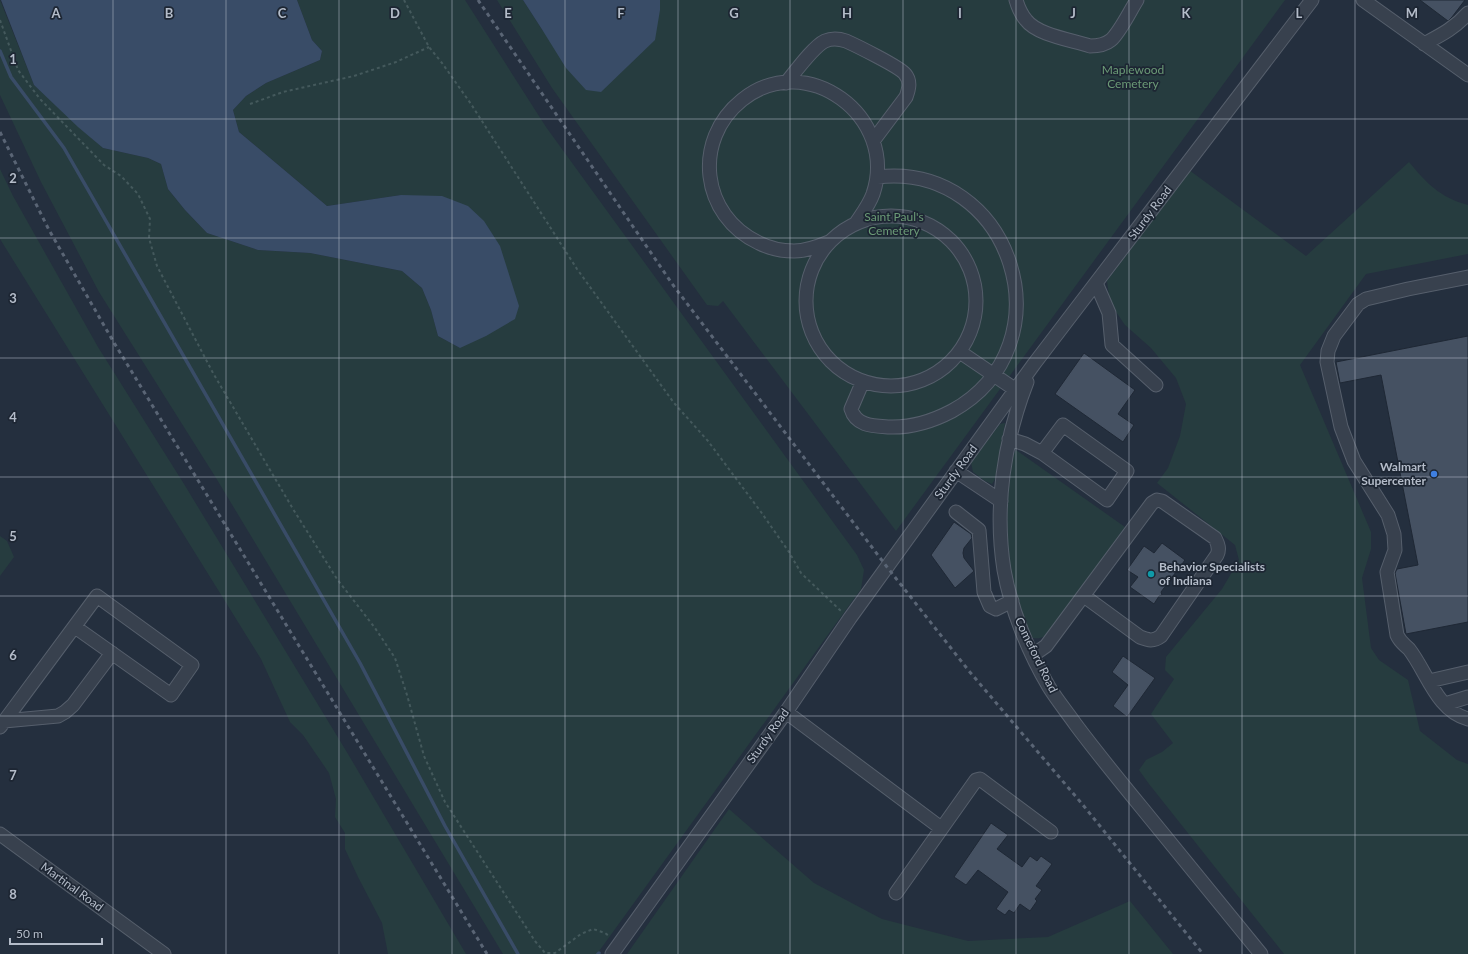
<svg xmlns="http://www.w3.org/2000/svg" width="1468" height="954" viewBox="0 0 1468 954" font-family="Lato,sans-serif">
<rect width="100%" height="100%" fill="#242f3e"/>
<path fill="#263c3f" d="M0,0L34,85L103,148L148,158L161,164L168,189L185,210L207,233L258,250L310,253L402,271L422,288L431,310L438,336L460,348L401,195L327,206L239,132L233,110L246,96L266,83L320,60L322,51L312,40L297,0H465L546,127L857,555L864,570L861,589L597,954H503L216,478L99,292L41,182L0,95Z
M497,0H523L543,31L643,0H1285L896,531L723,301L718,306L707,305L552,88Z
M1409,162C1426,183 1441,198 1468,205V254L1366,274L1300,365L1371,532V549L1362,578L1371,648L1379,660L1408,680L1420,731L1457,760L1468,764V954H1284L1149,784L1139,770L1146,760L1162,752L1173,743L1151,714L1174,679L1165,670L1166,657L1222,589L1239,560L1235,545L1157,483L1168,468L1180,436L1186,404L1176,378L1151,348L1125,325L1110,303L1107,281L1189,170L1306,256Z
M0,169L13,196L98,347L184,484L348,754L466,954H388L382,923L358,877L345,849V833L335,817L336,799L329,773L303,735L290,722L261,659L0,239Z
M1005,423L995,479L992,484L985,481L973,472L971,462L1000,424Z
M1016,450L1125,527L1051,631C1045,637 1041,639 1033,638L1029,633L1020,611L1014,588L1009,563L1005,523L1008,485L1011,457Z
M0,536L7,541L14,557L0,576Z
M729,809L814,883L882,919L968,941L1048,937L1130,901L1173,954H627Z"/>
<path fill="#394c67" d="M1,0H297L312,40L322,51L320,60L266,83L246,96L233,110L239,132L327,206L401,195L442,196L468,206L484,221L500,246L519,306L515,319L486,336L460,348L438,336L431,310L422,288L402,271L310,253L258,250L207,233L185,210L168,189L161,164L148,158L103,148L78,127L34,85Z
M523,0H660V10L655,40L601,92L586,90L566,68L543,31Z"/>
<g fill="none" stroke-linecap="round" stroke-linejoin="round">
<path stroke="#394c67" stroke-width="3.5" d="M0,51L11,77L64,148L360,663L445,826L518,954
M598,954L599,953"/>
</g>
<path fill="#455162" stroke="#1f2835" d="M1420,0H1465L1452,17L1448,21Z
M1468,336V622L1406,634L1395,573L1397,569L1418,565L1381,375L1340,383L1336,362Z
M1084,353L1135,390L1118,414L1134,425L1123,442L1055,394Z
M954,522L971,534L972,538L964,548L963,553L964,558L974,571L955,588L931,555Z
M1162,543L1185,560L1179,568V572H1176L1161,592L1162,595L1159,596L1154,604L1130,587L1138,577L1127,570L1144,546L1154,553Z
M1123,656L1155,678L1127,717L1113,706L1128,685L1112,672Z
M991,823L1008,835L997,849L1022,867L1030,856L1037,861L1041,856L1052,864L1036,886L1042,890L1035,899L1037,901L1030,911L1020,904L1014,913L1009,910L1005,915L996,909L1008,892L978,870L966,885L954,877Z"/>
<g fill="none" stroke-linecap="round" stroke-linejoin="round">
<defs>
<path id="minor" d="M1016,0C1018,7 1021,14 1026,20C1037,35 1072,40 1090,46C1098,46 1105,45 1111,40C1120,32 1130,11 1137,0
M1363,0L1468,75
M1424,44C1441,35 1455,28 1468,13
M786,83C795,72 814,46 825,41C832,38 840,39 846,41C855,45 900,67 905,74C911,81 909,89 906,97L873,141
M806 301a85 85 0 1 1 170 0a85 85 0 1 1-170 0Z
M829,242C817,247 806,251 794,251C782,251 769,248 759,243C701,216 692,140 742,100C806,48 899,117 873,194C869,205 862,214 856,223
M1468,277L1408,289L1366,299L1358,304L1334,336L1328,351L1327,362L1341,427L1354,461L1388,515L1394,534L1395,550L1387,572L1397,635C1400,642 1404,644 1409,649C1427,672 1437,711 1468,719
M1096,283L1109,313L1112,345L1156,385
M960,352L1016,390
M863,381L851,409C856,426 873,426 888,427C910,428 933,421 952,411C1071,345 1012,161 877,177
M1027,382C1004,441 994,507 1004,570C1011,610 1029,653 1049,687C1057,700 1067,712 1076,725C1097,753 1119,780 1142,808C1181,856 1221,905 1261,954
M1009,439L1025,444L1042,453L1107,500L1127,471L1063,425L1042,453
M956,471L1001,501
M956,512L979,530L984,592L990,606L996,609L1012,601
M1033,655L1046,646L1152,503L1157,500L1162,501L1215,538C1218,544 1220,549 1217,555L1161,636C1153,642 1148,640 1140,637L1084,596
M1429,681L1468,672
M1445,704L1468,697
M786,712L941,828
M4,721L58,716L65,712L73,705L112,653
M0,727L97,596L192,665L171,695L75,627
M0,834L164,954
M896,893L976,780L980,779L1051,832
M612,954L786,712L850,618L1034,364L1312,0"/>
</defs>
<use href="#minor" stroke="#565f6c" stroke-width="15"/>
<path stroke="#44595c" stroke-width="2" stroke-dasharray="3 3" stroke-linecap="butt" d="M404,0L429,47L442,63L471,104L577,269L674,403L708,441L761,512L789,552L801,573L841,611
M0,20L18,70L40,99L104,165L121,176L138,194L150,219L149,238L157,266L213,373L293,509L337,579L375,628L395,658L407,695L424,756L445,802L535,941L545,953H555L581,934L593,929L605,933L609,936
M250,104L283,92L354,76L396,62L429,47"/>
<use href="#minor" stroke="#38414e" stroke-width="13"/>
<path stroke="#5a6575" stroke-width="3" stroke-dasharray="4 4" stroke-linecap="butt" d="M478,0L673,285L887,567L969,671L1083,805L1203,954
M0,132L49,230L113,341L487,954"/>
</g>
<path fill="none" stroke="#b4bcc9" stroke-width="1" stroke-opacity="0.55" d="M113,0V954M226,0V954M339,0V954M452,0V954M565,0V954M678,0V954M790,0V954M903,0V954M1016,0V954M1129,0V954M1242,0V954M1355,0V954M0,119H1468M0,238H1468M0,358H1468M0,477H1468M0,596H1468M0,716H1468M0,835H1468"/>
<circle fill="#3f7fe0" stroke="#1d2633" stroke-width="1.5" cx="1434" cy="474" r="4"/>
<circle fill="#0f9aa8" stroke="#1d2633" stroke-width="1.5" cx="1151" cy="574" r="4"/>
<g text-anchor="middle" stroke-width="3.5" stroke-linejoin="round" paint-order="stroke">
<g font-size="12" fill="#6b9a76" stroke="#1d2633">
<text x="1133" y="74">Maplewood<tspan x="1133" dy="14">Cemetery</tspan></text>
<text x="894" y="221">Saint Paul's<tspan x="894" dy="14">Cemetery</tspan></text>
</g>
<g font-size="12" fill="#b4bcc9" stroke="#1d2633">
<text transform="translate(1150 213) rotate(-53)" y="4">Sturdy Road</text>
<text transform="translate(956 472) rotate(-54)" y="4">Sturdy Road</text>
<text transform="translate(1036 655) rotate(64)" y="4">Comeford Road</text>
<text transform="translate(768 736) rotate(-55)" y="4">Sturdy Road</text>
<text transform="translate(72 887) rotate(36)" y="4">Martinal Road</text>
</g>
<g font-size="12" font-weight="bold" fill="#b4bcc9" stroke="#1d2633" text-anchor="end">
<text x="1426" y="471">Walmart<tspan x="1426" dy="14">Supercenter</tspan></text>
<text x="1159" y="571" text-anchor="start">Behavior Specialists<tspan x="1159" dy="14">of Indiana</tspan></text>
</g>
</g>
<g font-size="13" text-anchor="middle" font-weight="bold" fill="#b4bcc9" stroke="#1d2633" stroke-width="3.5" stroke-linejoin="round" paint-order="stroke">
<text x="56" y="18">A</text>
<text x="169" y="18">B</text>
<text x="282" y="18">C</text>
<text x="395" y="18">D</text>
<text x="508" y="18">E</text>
<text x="621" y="18">F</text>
<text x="734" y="18">G</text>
<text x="847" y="18">H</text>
<text x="960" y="18">I</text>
<text x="1073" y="18">J</text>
<text x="1186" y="18">K</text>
<text x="1299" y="18">L</text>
<text x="1412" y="18">M</text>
<text x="13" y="64">1</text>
<text x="13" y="183">2</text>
<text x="13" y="303">3</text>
<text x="13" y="422">4</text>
<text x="13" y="541">5</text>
<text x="13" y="660">6</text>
<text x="13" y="780">7</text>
<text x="13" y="899">8</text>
</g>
<path d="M10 938v6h92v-6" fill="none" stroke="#b4bcc9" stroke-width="2"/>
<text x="16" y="938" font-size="12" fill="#b4bcc9" stroke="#1d2633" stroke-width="3" paint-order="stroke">50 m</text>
</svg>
